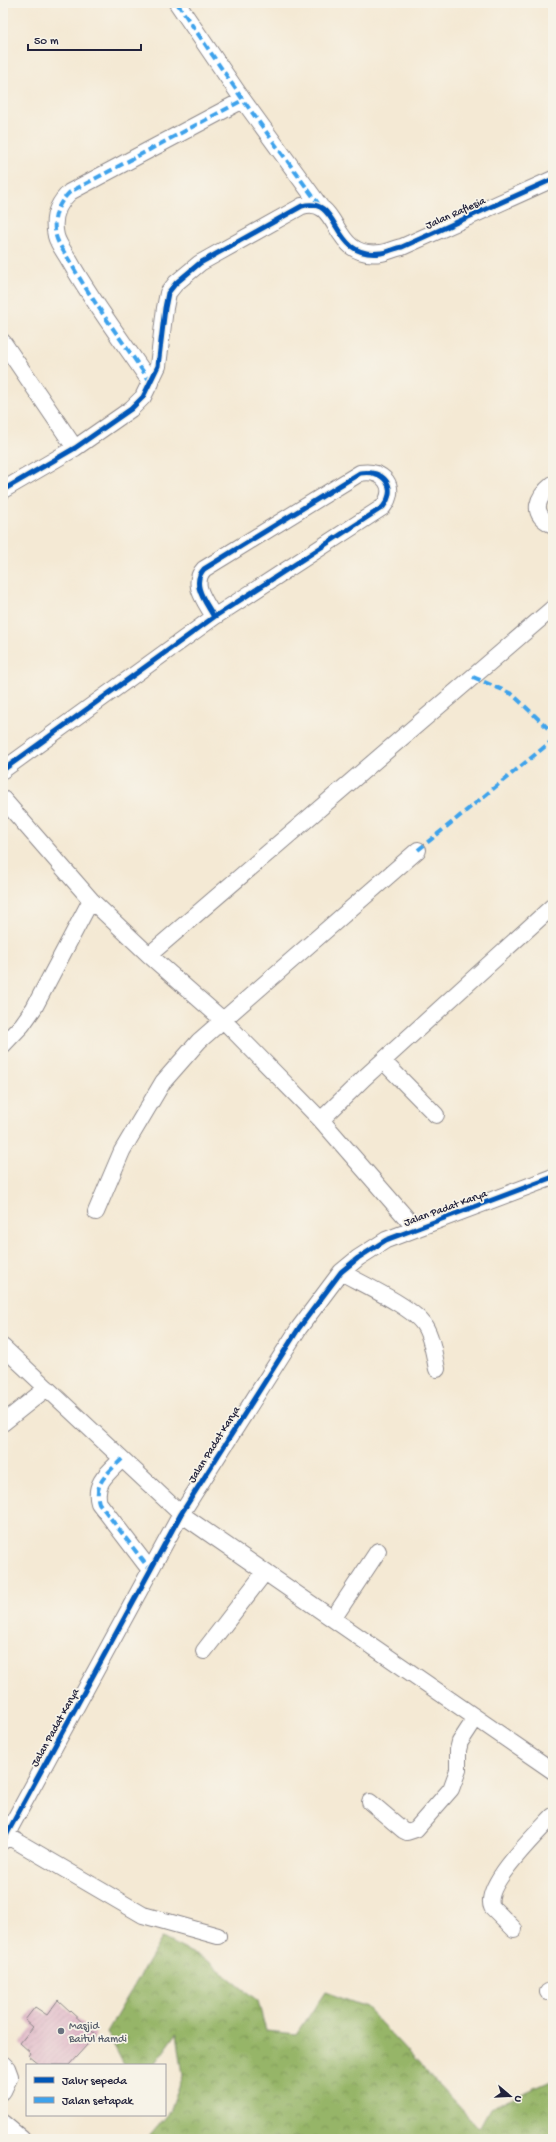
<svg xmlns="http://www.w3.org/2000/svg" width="556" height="2142" viewBox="0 0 556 2142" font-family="'Gochi Hand',sans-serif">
<defs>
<pattern id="forest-crowns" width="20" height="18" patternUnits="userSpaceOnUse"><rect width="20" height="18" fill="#96b568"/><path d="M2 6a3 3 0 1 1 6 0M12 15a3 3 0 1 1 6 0" fill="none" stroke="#7a9357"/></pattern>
<pattern id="building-hatch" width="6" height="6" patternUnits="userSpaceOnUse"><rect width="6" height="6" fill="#ddaec2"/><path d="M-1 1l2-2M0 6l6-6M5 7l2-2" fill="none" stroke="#bd95a8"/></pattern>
</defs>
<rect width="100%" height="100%" fill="#f7f3e8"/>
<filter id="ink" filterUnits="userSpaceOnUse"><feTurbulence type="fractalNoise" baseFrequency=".025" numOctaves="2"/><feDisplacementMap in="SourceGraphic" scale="8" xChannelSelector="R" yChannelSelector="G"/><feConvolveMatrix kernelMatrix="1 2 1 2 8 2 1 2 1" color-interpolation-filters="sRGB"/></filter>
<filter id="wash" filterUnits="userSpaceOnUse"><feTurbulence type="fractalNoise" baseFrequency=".012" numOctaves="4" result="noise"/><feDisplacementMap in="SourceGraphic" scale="16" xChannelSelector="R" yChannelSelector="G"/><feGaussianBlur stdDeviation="0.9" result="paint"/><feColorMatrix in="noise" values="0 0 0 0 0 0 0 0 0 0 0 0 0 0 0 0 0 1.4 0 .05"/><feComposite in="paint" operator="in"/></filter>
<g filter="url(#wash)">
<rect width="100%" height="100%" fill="#f4e9d4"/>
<path fill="url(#forest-crowns)" stroke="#5c6c52" d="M162,1938L208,1961L258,2001L266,2031L297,2034L325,1992L366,2007L479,2128L490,2108L553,2080V2139H147L170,2112L183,2076L177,2033L154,2065H124L107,2032Z"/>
<g id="blocks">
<path fill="url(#building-hatch)" d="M58,2000L96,2035L69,2065H40L29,2056L31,2053L20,2043L33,2027L25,2020L35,2007L47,2015Z"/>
</g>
</g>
<g filter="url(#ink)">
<use href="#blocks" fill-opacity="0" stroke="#8b8688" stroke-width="1"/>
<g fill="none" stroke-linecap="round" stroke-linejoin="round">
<defs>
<path id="minor" d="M177,3L243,100L320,206
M3,342L75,448
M151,383C124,343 93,303 69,260C65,253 58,244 56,236C52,219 57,204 70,192L243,100
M553,484C537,497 529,514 553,525
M3,490L75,448L131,409L143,397L158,366L165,308L168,293L176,283L200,263L302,206C342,195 329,260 381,253C388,252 395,248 402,247L553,179
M3,770L214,617L383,507C398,487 384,469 360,473L204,569C190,584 206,602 214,617
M3,799L91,900L34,1008L22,1025L3,1045
M91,900L149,955L224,1021L321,1120L415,1228
M149,955L553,608
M383,1061L436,1115
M321,1120L364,1078L553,906
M96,1212L122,1151L163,1082L199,1041L418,850
M341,1272C360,1283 413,1307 424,1325C432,1337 434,1355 437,1369
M3,1347L181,1514L553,1771
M3,1423L47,1388
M122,1459C109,1472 93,1483 99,1503L150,1570
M333,1619L378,1551
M204,1651L265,1572
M370,1802L403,1830L407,1832L416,1829L451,1789L458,1770V1750L460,1742L475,1719
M6,1835L143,1915L218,1936
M3,1841L181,1514L299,1328L341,1272L358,1258L386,1240L553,1177
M514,1929L492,1907C482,1886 538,1832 553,1816
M548,1992L553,1990
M3,2064L7,2068L10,2076L3,2091
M3,2123L22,2139"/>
</defs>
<use href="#minor" stroke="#8b8688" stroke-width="18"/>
<use href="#minor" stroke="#fff" stroke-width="16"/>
<path stroke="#3ea2ec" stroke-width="4" stroke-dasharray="8 4" stroke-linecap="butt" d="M177,3L243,100L320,206
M151,383C124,343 93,303 69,260C65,253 58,244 56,236C52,219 57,204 70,192L243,100
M473,677L512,694L553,733
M418,850L553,740
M122,1459C109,1472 93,1483 99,1503L150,1570"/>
<defs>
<path id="cycleway" d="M3,490L75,448L131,409L143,397L158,366L165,308L168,293L176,283L200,263L302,206C342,195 329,260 381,253C388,252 395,248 402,247L553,179
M3,770L214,617L383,507C398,487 384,469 360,473L204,569C190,584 206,602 214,617
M3,1841L181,1514L299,1328L341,1272L358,1258L386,1240L553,1177"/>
</defs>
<use href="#cycleway" stroke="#f7f3e8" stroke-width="8"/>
<use href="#cycleway" stroke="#0057b8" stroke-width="5"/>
</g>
</g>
<circle fill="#6b7280" stroke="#f7f3e8" stroke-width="1.5" cx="61" cy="2031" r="4"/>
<g text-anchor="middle" stroke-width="3.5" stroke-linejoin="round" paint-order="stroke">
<g font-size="11" fill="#22223b" stroke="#f7f3e8">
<text transform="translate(455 212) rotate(-24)" y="4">Jalan Raflesia</text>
<text transform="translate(445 1207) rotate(-20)" y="4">Jalan Padat Karya</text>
<text transform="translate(213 1444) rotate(-58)" y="4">Jalan Padat Karya</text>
<text transform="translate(54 1727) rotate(-61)" y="4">Jalan Padat Karya</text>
</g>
<g font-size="11" fill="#5b616d" stroke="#f7f3e8" text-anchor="start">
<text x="69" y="2029">Masjid<tspan x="69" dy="13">Baitul Hamdi</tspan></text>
</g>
</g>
<rect width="556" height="2142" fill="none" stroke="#f7f3e8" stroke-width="16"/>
<rect x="26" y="2064" width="140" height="52" fill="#f7f3e8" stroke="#a29fa3"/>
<rect x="34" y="2077" width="20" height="6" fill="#0057b8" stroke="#a29fa3"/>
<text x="62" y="2084" font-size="12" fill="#22223b">Jalur sepeda</text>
<rect x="34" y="2097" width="20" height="6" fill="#3ea2ec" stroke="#a29fa3"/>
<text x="62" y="2104" font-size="12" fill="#22223b">Jalan setapak</text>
<g transform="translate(510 2096) rotate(109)" stroke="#f7f3e8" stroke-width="3" paint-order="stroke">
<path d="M0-3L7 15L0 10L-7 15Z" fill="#22223b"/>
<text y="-6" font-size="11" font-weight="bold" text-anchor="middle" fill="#22223b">U</text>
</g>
<path d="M28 44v6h113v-6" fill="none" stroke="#22223b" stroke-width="2"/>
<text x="34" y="44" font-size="12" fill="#22223b" stroke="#f7f3e8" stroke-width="3" paint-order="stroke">50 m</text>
</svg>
